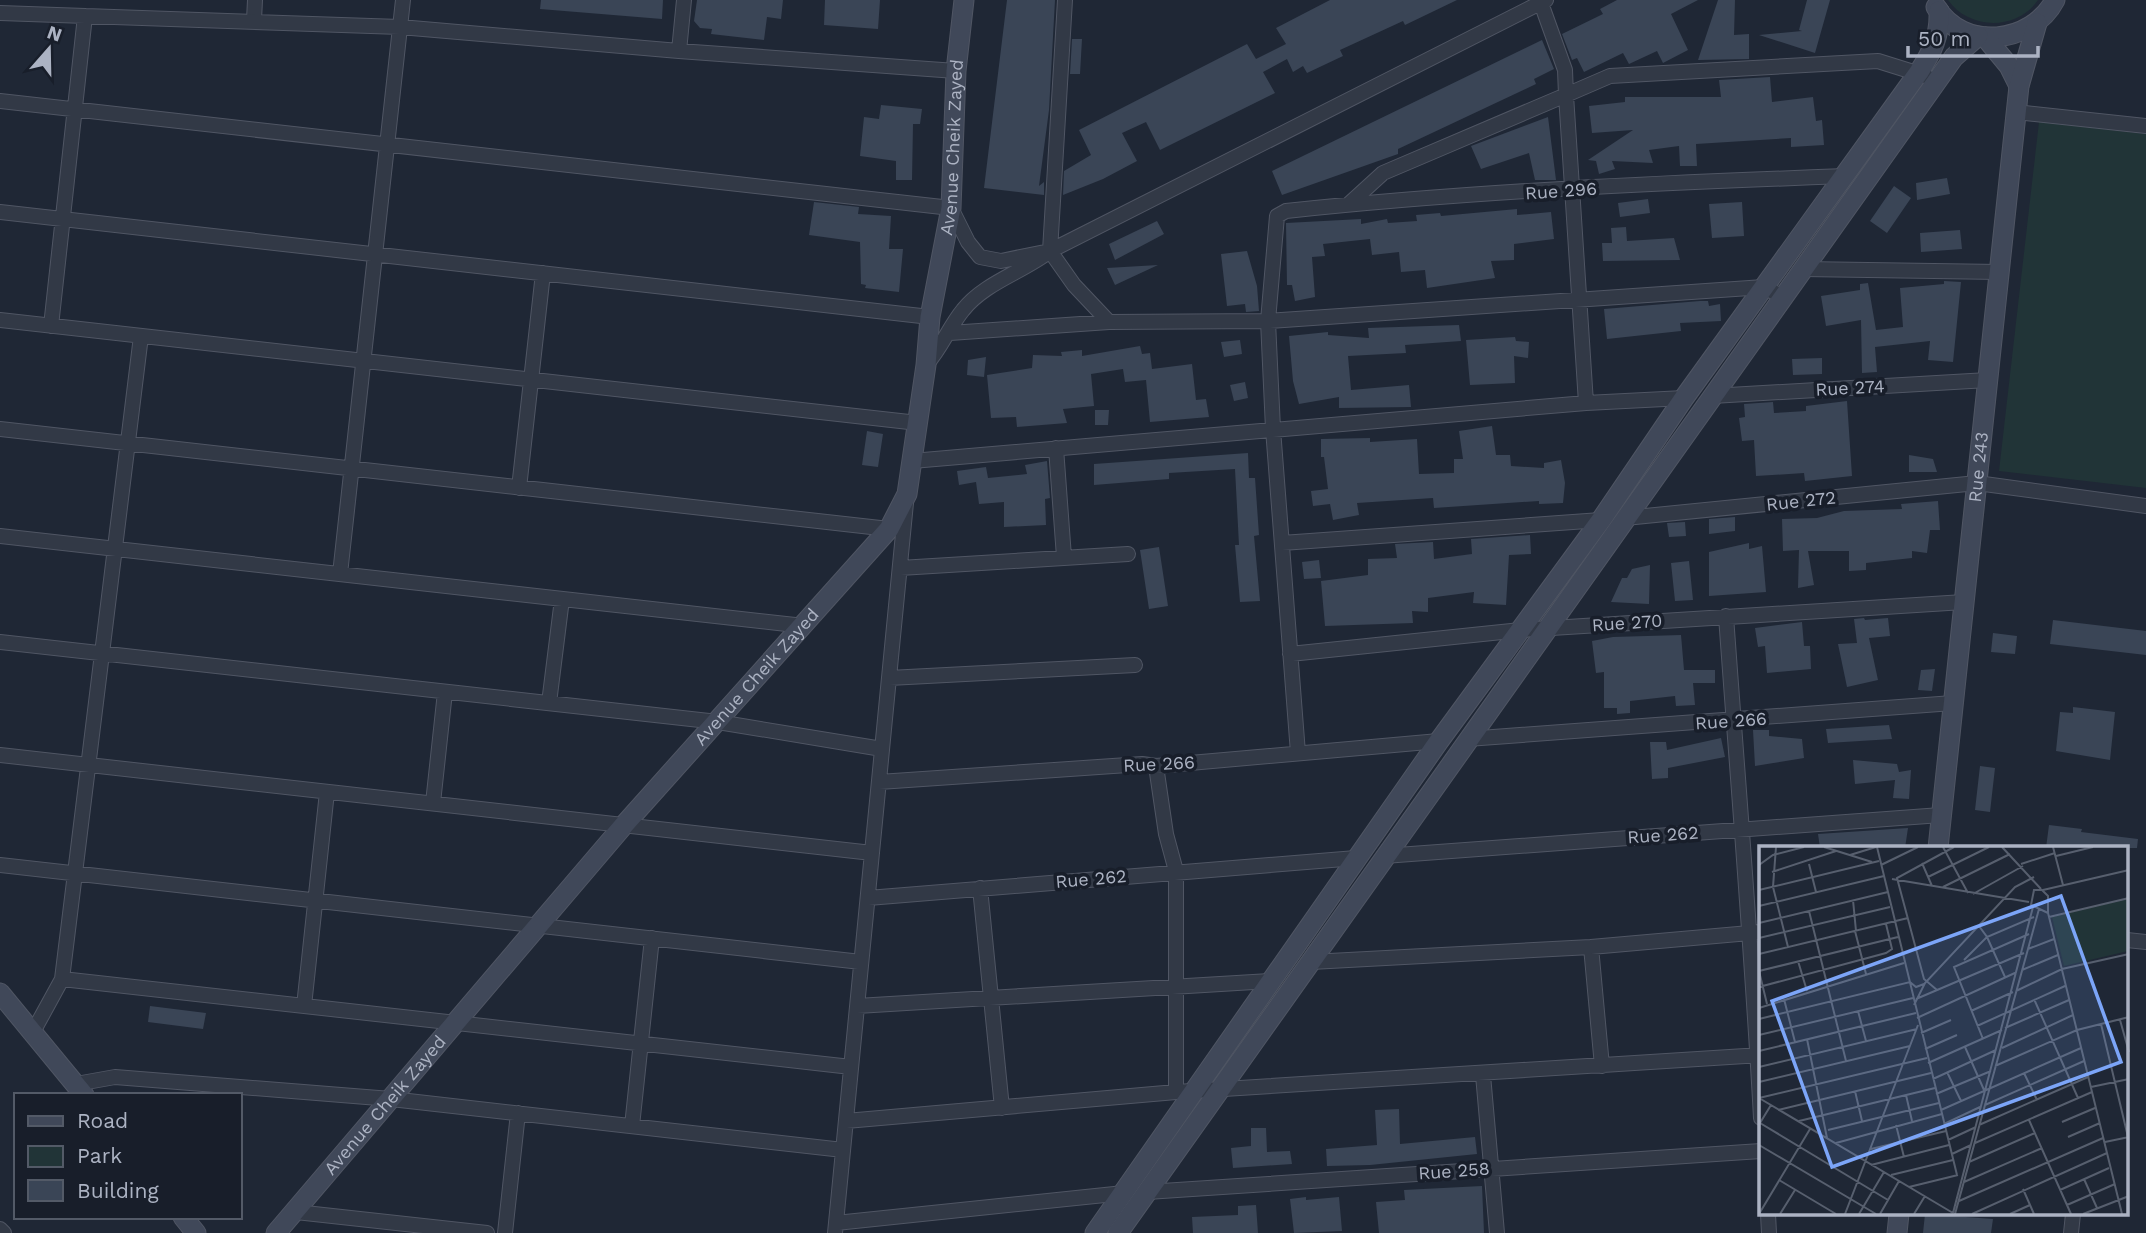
<svg xmlns="http://www.w3.org/2000/svg" width="2146" height="1233" viewBox="0 0 2146 1233" font-family="'Work Sans',sans-serif">
<rect width="100%" height="100%" fill="#1f2735"/>
<path fill="#213437" d="M1948,0H2038C2017,31 1969,30 1948,0Z
M2039,122L2146,134V488L1999,471Z"/>
<path fill="#3a4556" d="M541,0H663L662,19L540,9Z
M697,0H783L781,19L767,17L764,40L711,34L712,29L700,28L694,21Z
M825,0H880L878,29L824,25Z
M1007,0H1055L1049,110L1039,186L1044,182V195L984,188Z
M1330,0H1457L1405,25L1403,21L1340,50L1343,56L1307,73L1303,66L1293,72L1287,59L1263,72L1275,93L1160,150L1146,122L1122,133L1137,161L1103,179L1063,195L1064,171L1091,155L1079,130L1247,44L1256,59L1286,44L1276,28Z
M1617,0H1698L1671,14L1688,50L1663,63L1657,51L1629,64L1623,53L1584,72L1577,58L1572,60L1562,34L1603,14L1600,9Z
M1718,0H1735L1734,35L1749,34V59L1698,60Z
M1807,0H1830L1815,53L1759,35L1802,31L1799,30Z
M1072,39H1082L1080,74H1070Z
M1542,40L1554,69L1534,79L1536,84L1398,149V154L1282,195L1272,171Z
M1770,77L1772,102L1813,97L1816,121L1822,120L1824,145L1791,147V138L1696,144L1697,166H1680L1679,146L1649,150L1653,163L1612,161L1615,169L1599,174L1596,161L1588,160L1633,130L1592,133L1589,106L1625,102V97H1721L1719,80Z
M881,105L922,109L920,124H913L912,180H896V161L860,156L864,117L879,119Z
M1548,117L1556,180H1535L1529,153L1481,169L1471,146Z
M1947,178L1950,194L1917,200L1916,183Z
M1894,186L1911,198L1887,233L1870,221Z
M1648,199L1650,213L1620,217L1618,203Z
M814,202L859,207L858,214L891,216L889,249H903L899,292L865,288L866,285L861,284L860,242L809,235Z
M1742,202L1744,236L1712,238L1709,204Z
M1517,209V215L1551,212L1554,239L1514,244V260L1491,261L1495,278L1427,288L1425,270L1401,272L1399,252L1372,255L1370,239L1323,244L1325,256L1312,257L1315,297L1295,301L1292,285H1287L1286,223L1361,219V224L1387,219L1388,223L1417,221L1416,215L1440,213L1441,216Z
M1157,221L1164,234L1115,260L1109,244Z
M1626,227L1627,241L1674,238L1680,260L1603,261L1602,243H1612L1611,228Z
M1960,230L1962,249L1921,252L1920,233Z
M1247,251L1257,286L1259,311L1246,312L1245,304L1227,306L1221,254Z
M1158,265L1115,285L1107,268Z
M1944,281L1961,282L1953,362L1928,360L1930,341L1875,347L1877,372L1862,373L1861,320L1826,326L1821,296L1860,290V284L1868,283L1876,330L1903,327L1900,288L1944,284Z
M1700,301H1708L1709,306L1720,304L1721,321L1680,323L1681,331L1607,339L1604,309Z
M1459,325L1461,341L1405,345L1406,353L1348,356L1351,390L1409,385L1411,407L1339,408V397L1299,404L1293,381L1289,336L1328,332V335L1369,338L1368,328Z
M1515,337L1516,341L1529,342L1528,358L1514,356L1515,383L1470,385L1466,340Z
M1240,340L1242,354L1224,357L1221,342Z
M1140,346L1142,354L1150,353L1152,369L1192,364L1196,400L1206,399L1209,417L1150,422L1146,380L1125,382L1123,369L1091,374L1094,406L1063,409L1067,423L1017,427L1016,417L991,418L987,375L1032,368L1033,355L1062,356L1061,352L1082,350V356Z
M986,357L984,377L967,375L968,360Z
M1822,358V374L1793,375L1792,359Z
M1245,382L1248,398L1234,401L1230,385Z
M1847,401L1852,476L1805,481L1804,473L1756,476L1754,440L1742,441L1739,418L1745,417L1744,404L1773,402L1774,413L1806,411V406Z
M1095,410H1109L1108,425H1095Z
M1492,426L1496,455H1510L1511,466L1544,468V463L1561,460L1565,483L1563,503L1539,504V501L1434,508L1433,498L1357,503L1359,515L1333,520L1330,504L1313,506L1311,491L1328,489L1324,457H1321V439L1370,438V442L1417,439L1419,474L1454,473V459H1463L1459,431Z
M867,431L883,434L878,467L862,465Z
M1248,453L1249,478H1255L1259,535L1254,536L1260,601L1240,602L1235,545H1239L1235,469L1169,473V479L1094,485V464Z
M1909,455L1933,459L1937,472H1909Z
M1047,461L1050,498L1045,499L1046,525L1004,527V502L979,504L976,482L959,485L957,471L986,467L988,478L1027,474L1025,465Z
M1938,501L1940,530H1930L1927,553L1912,551V558L1866,563V570L1849,571V551H1808L1814,585L1798,588L1799,550L1783,551L1782,519L1817,518L1844,511L1902,509L1901,504Z
M1735,517V531L1709,534V519Z
M1685,522L1686,536L1669,537L1667,523Z
M1530,535L1531,554L1509,555L1506,605L1473,603L1474,592L1428,598V612L1412,611L1413,623L1325,626L1321,581L1368,575V559L1397,558L1395,544L1433,542L1434,559L1472,554L1471,539Z
M1749,543V549L1762,546L1766,592L1709,596V552Z
M1159,547L1168,606L1149,609L1140,550Z
M1319,560L1321,578L1304,579L1302,562Z
M1689,561L1693,600L1675,601L1671,563Z
M1650,565L1649,604L1611,602L1622,578H1627L1632,569Z
M1864,618L1865,620L1888,618L1890,636L1869,638L1878,680L1847,687L1838,644L1857,643L1854,619Z
M2053,620L2146,631V655L2050,644Z
M1802,622L1804,646H1810L1811,669L1767,673L1765,646L1758,647L1755,628Z
M1993,633L2017,636L2015,654L1991,652Z
M1681,635L1684,670H1715V683H1693L1695,705L1676,706L1675,696L1630,701V713L1617,714V708H1604V672L1596,673L1592,641L1613,637Z
M1935,669L1932,691L1918,690L1921,670Z
M2073,707L2115,712L2110,760L2056,751L2060,712L2073,713Z
M1889,725L1892,739L1828,743L1826,729Z
M1753,730H1769V736L1802,739L1804,758L1755,766Z
M1721,738L1725,757L1668,768V778L1652,779L1650,742H1666L1667,750Z
M1853,760L1897,764L1899,772L1911,770L1909,799L1893,798L1895,780L1855,784Z
M1980,766L1995,768L1990,812L1975,810Z
M2049,825L2082,829L2081,832L2138,839L2137,848H2046Z
M1908,828L1905,848H1820L1818,834Z
M150,1006L206,1013L203,1029L148,1022Z
M1399,1109L1400,1144L1475,1137L1477,1154L1370,1165L1327,1166L1326,1149L1377,1145L1375,1110Z
M1251,1128H1266L1267,1152L1290,1151L1292,1164L1233,1168L1231,1148L1251,1146Z
M1482,1186L1484,1233H1379L1376,1202L1405,1200L1404,1190Z
M1306,1197V1200L1339,1197L1342,1231L1294,1233L1290,1199Z
M1256,1205L1258,1233H1193L1192,1217L1238,1215V1206Z
M1925,1214L1993,1219L1991,1233H1923Z"/>
<g fill="none" stroke-linecap="round" stroke-linejoin="round">
<defs>
<path id="street" d="M1065,0L1050,251L1074,285L1109,322
M0,13L400,27L679,51L956,71
M254,20L255,0
M679,51L684,0
M0,101L951,208L968,242L980,257L1001,261L1050,251
M2016,112L2146,126
M1349,204L1383,173L1566,95L1565,70L1541,3
M0,212L930,317
M1803,269L1999,272
M0,320L918,423
M51,326L85,16
M950,333L1109,322L1268,321L1764,287L1783,297
M926,365C942,347 949,327 963,310C984,283 1023,272 1050,251L1546,0
M1712,396L1988,380
M1586,403L1566,95L1610,76L1878,61L1926,76
M0,429L889,529
M1056,448L1064,557
M912,461L1586,403L1684,398
M519,488L543,273
M1625,518L1977,483L2146,506
M0,536L804,626
M1282,543L1601,520
M900,568L1128,554
M340,574L403,0
M1726,616C1738,783 1752,951 1761,1118
M0,642L718,722L882,749
M1290,654L1521,630L1964,602
M889,678L1135,665
M549,703L562,599
M1467,739L1953,703
M1298,753L1273,429L1268,321L1277,216L1286,211C1472,191 1660,183 1846,176
M0,755L872,853
M1156,766L1166,834L1176,871V1092
M879,782L1142,764L1156,766L1439,741
M433,803L445,692
M1384,856L1941,815
M0,865L861,962
M980,888L1002,1108
M868,898L1356,858
M2127,940L2146,942
M1591,947L1602,1066
M1311,962L1591,947L1761,932
M62,979L851,1067
M304,1006L327,792
M857,1006L1270,981
M33,1032L62,979L141,336
M1483,1075L1497,1233
M76,1084L115,1077L391,1099L843,1150
M846,1121L1176,1092L1761,1055
M632,1126L652,938
M1147,1192L1761,1151
M296,1212L487,1233
M1768,1214L1769,1233
M836,1223L1124,1193
M0,1229L4,1233
M505,1233L518,1113
M835,1233L906,503
M2071,1233L2073,1214"/>
<g id="secondary">
<path d="M1936,7C1963,52 2032,44 2055,0"/>
<path d="M1985,37L2009,66L2019,86"/>
<path id="s1" d="M1938,848L2019,86L2037,23"/>
<path d="M0,993L84,1095"/>
<path d="M183,1217L196,1233"/>
<path id="s2" d="M276,1233L624,825L889,529L907,494L926,365L930,317L951,208L956,71L964,0"/>
<path d="M1095,1233L1439,741L1601,520L1684,398L1919,72C1932,52 1940,36 1939,11"/>
<path d="M1118,1233L1937,81L1954,57L1978,36"/>
<path d="M1897,1233L1899,1214"/>
</g>
</defs>
<use href="#street" stroke="#505664" stroke-width="16"/>
<use href="#secondary" stroke="#505664" stroke-width="21"/>
<use href="#street" stroke="#323946" stroke-width="14"/>
<use href="#secondary" stroke="#404859" stroke-width="19"/>
</g>
<g text-anchor="middle" stroke-width="7" stroke-linejoin="round" paint-order="stroke">
<g font-size="18" fill="#acb3c3" stroke="#181e2a">
<text dy="6" stroke="none"><textPath href="#s2" startOffset="1323">Avenue Cheik Zayed</textPath></text>
<text transform="translate(1561 191) rotate(-4)" y="6">Rue 296</text>
<text transform="translate(1850 388) rotate(-3)" y="6">Rue 274</text>
<text dy="6" stroke="none"><textPath href="#s1" startOffset="383">Rue 243</textPath></text>
<text transform="translate(1801 501) rotate(-6)" y="6">Rue 272</text>
<text transform="translate(1627 623) rotate(-4)" y="6">Rue 270</text>
<text dy="6" stroke="none"><textPath href="#s2" startOffset="735">Avenue Cheik Zayed</textPath></text>
<text transform="translate(1731 721) rotate(-4)" y="6">Rue 266</text>
<text transform="translate(1159 764) rotate(-3)" y="6">Rue 266</text>
<text transform="translate(1663 835) rotate(-4)" y="6">Rue 262</text>
<text transform="translate(1091 879) rotate(-5)" y="6">Rue 262</text>
<text dy="6" stroke="none"><textPath href="#s2" startOffset="168">Avenue Cheik Zayed</textPath></text>
<text transform="translate(1454 1171) rotate(-4)" y="6">Rue 258</text>
</g>
</g>
<g transform="translate(1759 846)">
<rect width="369" height="369" fill="#1f2735"/>
<path d="M369,53V105L305,120L293,71Z" fill="#213437"/>
<path fill="none" stroke="#575f6e" stroke-width="2" d="M17,1L14,41L29,101M65,1L113,16M118,1L198,329M184,1L209,47M243,1L282,43M294,1L304,39M91,9L117,1M297,10L334,1M163,17L173,40M50,18L57,46M262,18L296,7M0,19L14,9L45,1M122,19L159,1M13,26L77,5M169,31L230,1M133,33L270,56M184,41L251,8M0,44L120,15M284,44L370,24M214,48L264,20M94,54L97,85M0,60L125,30M50,65L87,215M289,67L272,59L275,44H283L289,50V67L363,368M290,71L370,52M0,77L129,46M96,85L107,128M0,92L131,61M269,103L295,93M0,108L149,72M205,114L228,91L220,80M39,115L48,145M263,124L299,109M0,125L139,91M0,125L8,158M246,131L228,91L275,71M0,141L127,107L133,103L127,78M178,144L165,133L138,32L195,1M257,145L303,123L370,108M25,153L36,196M157,153L265,107M275,153L319,252M155,159L166,137L256,41L275,31M0,162L145,117M99,165L107,195M212,165L254,146M158,172L258,126M0,173L151,136L157,141L165,138M361,174L370,206M342,178L369,291M218,180L306,140M246,182L310,154M162,187L192,174M0,189L154,152M48,193L68,292M224,193L195,121L270,88M206,201L225,244M243,202L314,169M166,203L198,189M0,205L157,167M169,217L243,184M236,220L318,184L370,171M0,221L158,183M188,226L202,255M265,227L278,254M174,233L237,204M0,236L151,200M332,241L370,233M96,245L103,275M177,248L232,225M147,249L153,275M0,252L194,367M0,252L168,212M226,259L325,215M19,264L172,227M182,264L322,202M270,274L312,368M40,275L176,242M303,276L336,262M1,277L129,354M1,277L12,259M185,278L221,261M137,279L145,311M220,279L329,231M69,284L180,257M309,291L341,277M189,294L217,281M346,296L370,291M77,297L183,268M216,297L333,246M0,299L117,368M112,303L187,285M193,308L212,299M210,316L276,287M112,319L190,299M132,329L194,314M325,333L338,362M20,334L77,368M205,336L283,302M150,341L199,329M264,343L275,368M301,344L350,322M200,355L344,292M308,359L356,338M194,367L274,61M0,368L51,283M21,368L36,344M86,368L159,179M100,368L125,326M121,368L140,335M155,368L166,350M196,368L280,63M213,368L348,307M251,368L271,359M324,368L370,350"/>
<path fill="#7ca5f8" fill-opacity="0.15" stroke="#7ca5f8" stroke-width="3.5" d="M302,50L362,216L73,321L13,155Z"/>
<rect width="369" height="369" fill="none" stroke="#acb3c3" stroke-width="3.5"/>
</g>
<rect x="14" y="1093" width="228" height="126" fill="#181e2a" stroke="#535a67" stroke-width="2"/>
<rect x="28" y="1116" width="35" height="10" fill="#404859" stroke="#535a67" stroke-width="2"/>
<text x="77" y="1128" font-size="21" fill="#acb3c3">Road</text>
<rect x="28" y="1146" width="35" height="21" fill="#213437" stroke="#535a67" stroke-width="2"/>
<text x="77" y="1163" font-size="21" fill="#acb3c3">Park</text>
<rect x="28" y="1180" width="35" height="21" fill="#3a4556" stroke="#535a67" stroke-width="2"/>
<text x="77" y="1198" font-size="21" fill="#acb3c3">Building</text>
<g transform="translate(49 49) rotate(20)" stroke="#181e2a" stroke-width="5" paint-order="stroke">
<path d="M0-5L12 26L0 18L-12 26Z" fill="#acb3c3"/>
<text y="-10" font-size="19" font-weight="bold" text-anchor="middle" fill="#acb3c3">N</text>
</g>
<path d="M1908 46v10h130v-10" fill="none" stroke="#acb3c3" stroke-width="3.5"/>
<text x="1918" y="46" font-size="21" fill="#acb3c3" stroke="#181e2a" stroke-width="5" paint-order="stroke">50 m</text>
</svg>
